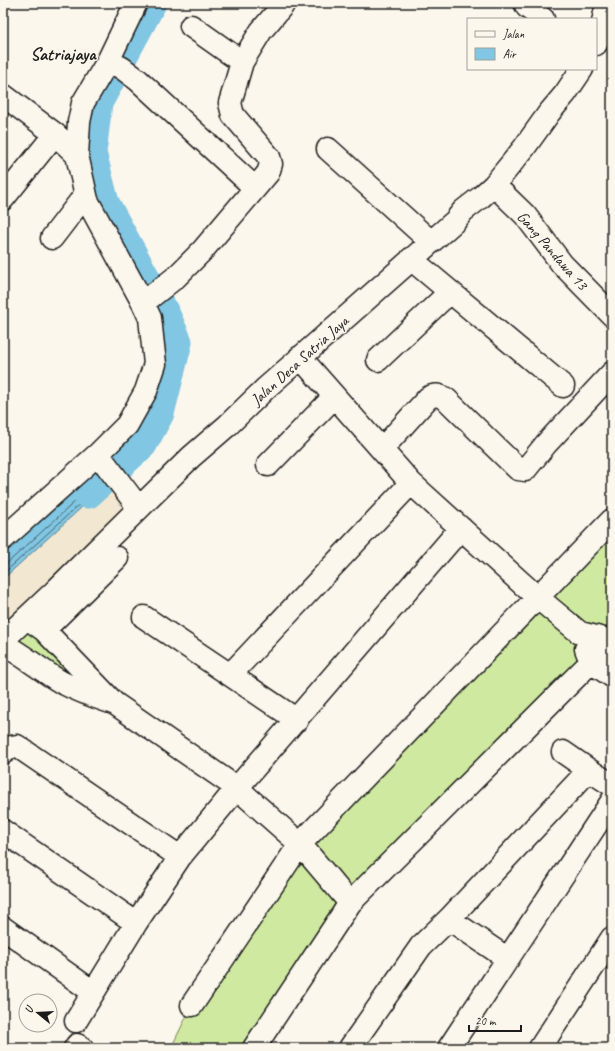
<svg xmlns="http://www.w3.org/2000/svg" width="615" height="1051" viewBox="0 0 615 1051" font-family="Caveat,sans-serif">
<rect width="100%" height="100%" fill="#fbf7ec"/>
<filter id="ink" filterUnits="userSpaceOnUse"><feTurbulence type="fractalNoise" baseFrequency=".025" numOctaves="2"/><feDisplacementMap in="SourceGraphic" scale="8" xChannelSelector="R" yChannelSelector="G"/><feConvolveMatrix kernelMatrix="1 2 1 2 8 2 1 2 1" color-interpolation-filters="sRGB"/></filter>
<g filter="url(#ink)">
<path fill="#f2e7d1" d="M115,477L137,504L3,640V579Z"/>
<path fill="#cfeaa0" stroke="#76835e" d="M136,3H151L97,103L91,153L104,203L165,315L177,342L159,413L142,444L112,471L98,454L127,425L152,334L77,155L95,83Z
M612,520V676L591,662L350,903L254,1048H171L192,1005L300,844Z
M27,618L114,703L3,640Z"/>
<path fill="#81c6e2" stroke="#598293" d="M98,454L115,477L3,579V539Z"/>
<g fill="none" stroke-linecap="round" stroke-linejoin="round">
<path stroke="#44606b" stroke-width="1" d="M3,567L101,478
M3,574L104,482"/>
<path stroke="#81c6e2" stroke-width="31" d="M88,493L142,444L159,413L177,342L165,315L104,203L91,153L97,103L151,3"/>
<defs>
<path id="minor" d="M525,3L527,7L543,19
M191,26L242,62
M596,44L601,32L607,3
M108,61L122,68L138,80L255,188
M3,95L55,134L77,155
M328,149L430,241
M494,185L525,215L562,264L612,315
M3,199L55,134
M52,238L85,195
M411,259L563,386
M143,303L176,277L202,251L268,173L271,164L269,157L233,115L230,103L242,62L261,31L283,5V3
M300,357L411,483L538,598L580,633L612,641
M378,360L450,292
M382,449L428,398C435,394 439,395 446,399L518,469L525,470L546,444L612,373
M98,454L139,508
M268,465L334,397
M3,539L98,454L127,425L146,391L155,364L150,318L143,303L87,200L77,155L79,122L83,103L108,61L136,3
M144,617L297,720
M27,618L44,630L114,703L237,788L300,844L350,903
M44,630L117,558
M3,640L55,591L191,457L228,425L266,388L455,221L463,211L481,197L494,185L524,148L549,113L565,94L582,69
M3,644C23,655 41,670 61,682C78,691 95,697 113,703
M586,649L591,662L612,676
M230,675L411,483
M563,752L589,770
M3,753L11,747L17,746L180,857
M3,831L136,923
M449,919L508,959
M3,928L93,992
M192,1005L300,844L612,520
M76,1021L136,923L180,857L237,788L461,528
M75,1048L77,1045L82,1048
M254,1048L350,903L612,641
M350,1048L421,946L449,919L589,770L612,785
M449,1048L612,801
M540,1048L612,938"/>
</defs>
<use href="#minor" stroke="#1c1c1c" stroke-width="25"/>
<use href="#minor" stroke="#fbf7ec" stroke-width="22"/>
</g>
</g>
<g text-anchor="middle" stroke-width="3" stroke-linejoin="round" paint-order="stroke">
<g font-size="16" fill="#1c1c1c" stroke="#fbf7ec">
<text transform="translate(553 250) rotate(49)" y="6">Gang Pandawa 13</text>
<text transform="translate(299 360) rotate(-42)" y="6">Jalan Desa Satria Jaya</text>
</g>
<g font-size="18" font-weight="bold" fill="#1c1c1c" stroke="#fbf7ec">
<text x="63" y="60">Satriajaya</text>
</g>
</g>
<rect width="615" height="1051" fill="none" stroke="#fbf7ec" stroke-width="16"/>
<rect x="8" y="8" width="599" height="1035" fill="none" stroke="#1c1c1c" stroke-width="1.5" filter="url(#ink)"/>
<rect x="467" y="18" width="130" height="52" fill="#fbf7ec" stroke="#a29f99"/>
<rect x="475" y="31" width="20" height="6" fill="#fbf7ec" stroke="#a29f99"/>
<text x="503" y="38" font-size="12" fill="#1c1c1c">Jalan</text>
<rect x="475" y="48" width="20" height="12" fill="#81c6e2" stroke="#a29f99"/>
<text x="503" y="58" font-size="12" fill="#1c1c1c">Air</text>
<g transform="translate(38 1013) rotate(288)"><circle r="19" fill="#fbf7ec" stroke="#a29f99"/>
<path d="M0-3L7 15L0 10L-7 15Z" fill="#1c1c1c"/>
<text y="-6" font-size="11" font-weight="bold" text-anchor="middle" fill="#1c1c1c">U</text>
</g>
<path d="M469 1025v6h52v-6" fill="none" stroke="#1c1c1c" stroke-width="2"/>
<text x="475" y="1025" font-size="12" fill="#1c1c1c" stroke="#fbf7ec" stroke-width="3" paint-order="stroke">20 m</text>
</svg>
